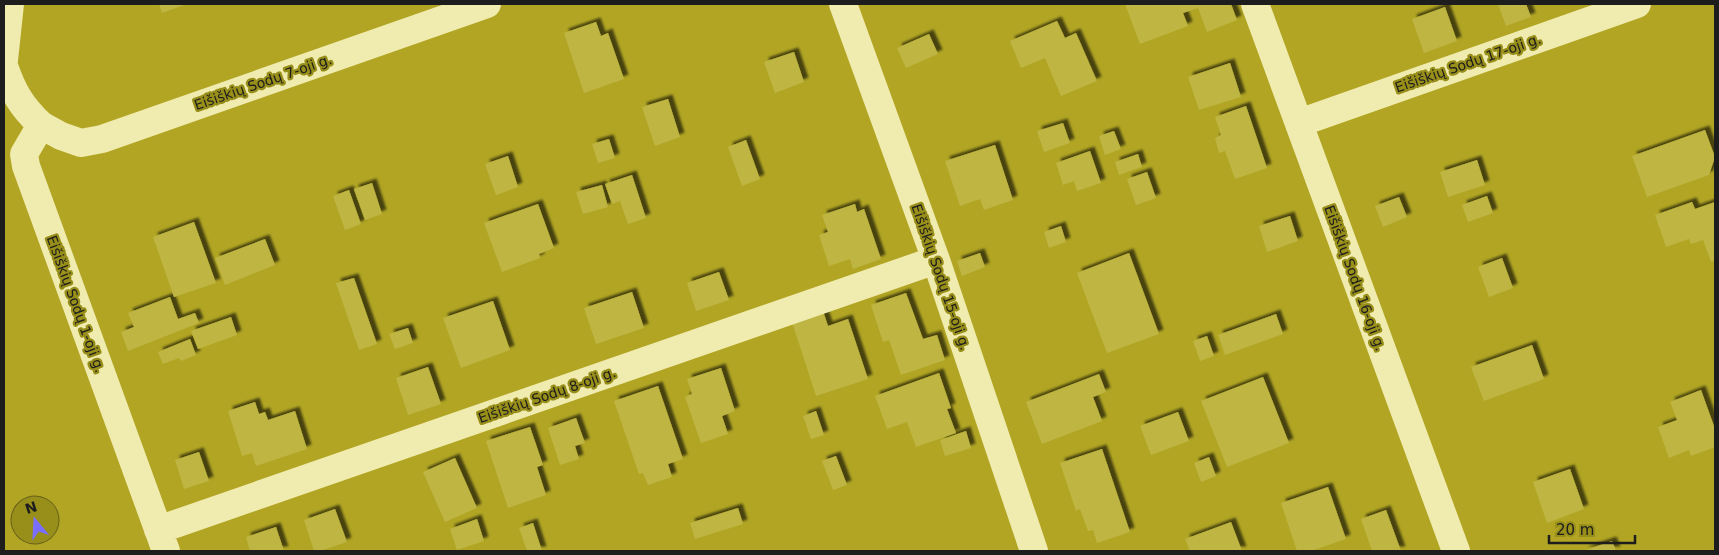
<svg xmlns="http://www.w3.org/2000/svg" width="1719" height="555" viewBox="0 0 1719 555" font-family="'DejaVu Sans',sans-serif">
<defs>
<filter id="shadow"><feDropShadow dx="4.5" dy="-4.5" stdDeviation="1" flood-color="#0009"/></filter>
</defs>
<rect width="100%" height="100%" fill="#988f1a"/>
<path fill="#b1a523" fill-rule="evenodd" d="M4,4H1715V551H4ZM20,505H50V535H20Z"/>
<path fill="#bfb543" filter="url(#shadow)" d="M159,4H187L162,13Z
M1125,4H1231L1237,20L1207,32L1198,8L1183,13L1188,26L1140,44Z
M1498,4H1526L1531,17L1506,26Z
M1445,7L1457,41L1424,53L1412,19Z
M1057,21L1065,38L1076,33L1097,81L1061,96L1045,58L1021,68L1010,41Z
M596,22L601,36L608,33L624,79L584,93L564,33Z
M929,34L938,54L906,68L897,48Z
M794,52L804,82L775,93L764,62Z
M1230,63L1241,97L1199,110L1188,77Z
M668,99L680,137L655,146L642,107Z
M1246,106L1267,168L1235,179L1225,151L1219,153L1215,138L1221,135L1215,117Z
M1063,123L1070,143L1044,152L1037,131Z
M1705,130L1715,157L1709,175L1647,197L1632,156Z
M1114,131L1121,149L1105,155L1099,136Z
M609,139L615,158L598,163L592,144Z
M746,140L760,179L742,186L728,147Z
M995,145L1013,200L984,210L980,199L960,206L945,161Z
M1090,151L1101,183L1077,191L1074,181L1063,185L1056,163Z
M1138,154L1142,167L1119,175L1115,162Z
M508,156L518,187L496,195L485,164Z
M1477,160L1485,185L1448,197L1440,172Z
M1147,172L1156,198L1136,205L1127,179Z
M632,175L646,218L628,224L620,201L612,204L605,184Z
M372,183L382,214L365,220L354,189Z
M602,185L608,207L583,214L576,192Z
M349,190L361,224L345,230L333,196Z
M1487,196L1493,213L1468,222L1462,205Z
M1399,197L1407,217L1383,227L1375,206Z
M1692,202L1695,209L1715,202V260L1711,262L1703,240L1691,244L1689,239L1666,247L1655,215Z
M538,204L554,248L539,254L540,258L502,272L484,223Z
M855,204L857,212L864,209L881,259L853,269L850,259L829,266L819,235L828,232L822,215Z
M1290,216L1298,241L1267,252L1259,226Z
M194,222L216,283L174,297L153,237Z
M1061,226L1066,242L1049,248L1044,232Z
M265,239L275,265L225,285L215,258Z
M980,253L985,267L962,276L957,261Z
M1129,253L1159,334L1107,353L1077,273Z
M1502,258L1513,288L1489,297L1478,267Z
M719,272L729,300L696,311L687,283Z
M354,278L377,344L359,350L336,283Z
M632,292L644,328L596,344L584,308Z
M906,293L923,339L937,335L945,360L901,375L889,340L883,342L871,305Z
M170,297L178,319L195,313L199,323L128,351L121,332L134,327L128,313Z
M493,301L510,350L461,368L443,318Z
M822,308L828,326L848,319L868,379L816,396L791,319Z
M1276,314L1283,334L1225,355L1218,335Z
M231,317L237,335L198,349L191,331Z
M408,328L413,343L395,349L389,334Z
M1207,336L1214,356L1200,361L1193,341Z
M190,339L196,355L181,361L179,358L163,364L158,352Z
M1532,345L1544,379L1484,401L1471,367Z
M428,367L441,404L408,415L396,378Z
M721,368L735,411L722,416L728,434L701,443L685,397L692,394L687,379Z
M939,373L951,408L947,409L956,433L916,447L907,422L887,429L875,396Z
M1099,374L1106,392L1093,397L1102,421L1042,444L1026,402Z
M1263,377L1289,443L1227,467L1201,401Z
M658,386L683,459L668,464L672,477L648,485L643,473L639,474L614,401Z
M1701,390L1715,429V447L1691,456L1689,450L1669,458L1658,427L1677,420L1670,402Z
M255,402L259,414L265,412L268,420L295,411L307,449L256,466L252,453L242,456L228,411Z
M816,411L824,435L811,439L803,416Z
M1178,412L1189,441L1151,455L1140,426Z
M576,418L585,443L575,446L579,459L560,465L548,428Z
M530,427L543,465L537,467L546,495L508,508L486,441Z
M966,431L971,448L945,456L940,440Z
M1102,449L1130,532L1097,543L1093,530L1088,531L1080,509L1076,511L1060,463Z
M199,452L209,481L184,489L175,460Z
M836,456L847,485L833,490L822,461Z
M1209,457L1216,476L1201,482L1194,463Z
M455,458L477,508L445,522L423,472Z
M1570,469L1584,509L1547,523L1533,482Z
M1328,487L1346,539L1311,551H1297L1281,503Z
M738,508L743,524L695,539L690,523Z
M335,509L347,542L320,551H314L304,520Z
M1386,510L1401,551H1372L1361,519Z
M477,519L484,541L457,550L450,529Z
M1231,522L1242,551H1190L1185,539Z
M533,523L542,551H527L519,528Z
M276,527L284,551H250L246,537Z
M1612,541L1616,551H1583Z"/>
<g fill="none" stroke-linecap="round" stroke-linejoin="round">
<path stroke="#f0ebae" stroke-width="28" d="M843,4L936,260L1034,551
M1255,4L1456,551
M4,60L10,4
M4,66C13,92 21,106 41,125L24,154L26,166L166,551
M1299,123L1637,4
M41,125L61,136L81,143L102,139L487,4
M158,530L936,260"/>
</g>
<g text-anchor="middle" stroke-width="4.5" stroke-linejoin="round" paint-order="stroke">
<g font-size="14" fill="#1d1d1d" stroke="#988f1a">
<text transform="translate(1468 63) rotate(-19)" y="5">Eišiškių Sodų 17-oji g.</text>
<text transform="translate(263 82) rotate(-19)" y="5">Eišiškių Sodų 7-oji g.</text>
<text transform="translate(941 277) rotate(71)" y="5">Eišiškių Sodų 15-oji g.</text>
<text transform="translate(1355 278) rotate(70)" y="5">Eišiškių Sodų 16-oji g.</text>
<text transform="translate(76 304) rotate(70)" y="5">Eišiškių Sodų 1-oji g.</text>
<text transform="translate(547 395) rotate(-19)" y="5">Eišiškių Sodų 8-oji g.</text>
</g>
</g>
<rect width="1719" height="555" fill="none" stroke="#1d1d1d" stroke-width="10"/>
<g transform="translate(35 520) rotate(342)"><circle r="24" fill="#988f1a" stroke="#67611b"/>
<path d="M0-4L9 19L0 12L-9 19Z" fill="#796eff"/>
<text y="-8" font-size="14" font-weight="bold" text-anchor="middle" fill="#1d1d1d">N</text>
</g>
<path d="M1549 535v8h86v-8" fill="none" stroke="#1d1d1d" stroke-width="2.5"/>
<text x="1556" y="535" font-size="15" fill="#1d1d1d" stroke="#988f1a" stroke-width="4" paint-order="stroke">20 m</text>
</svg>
